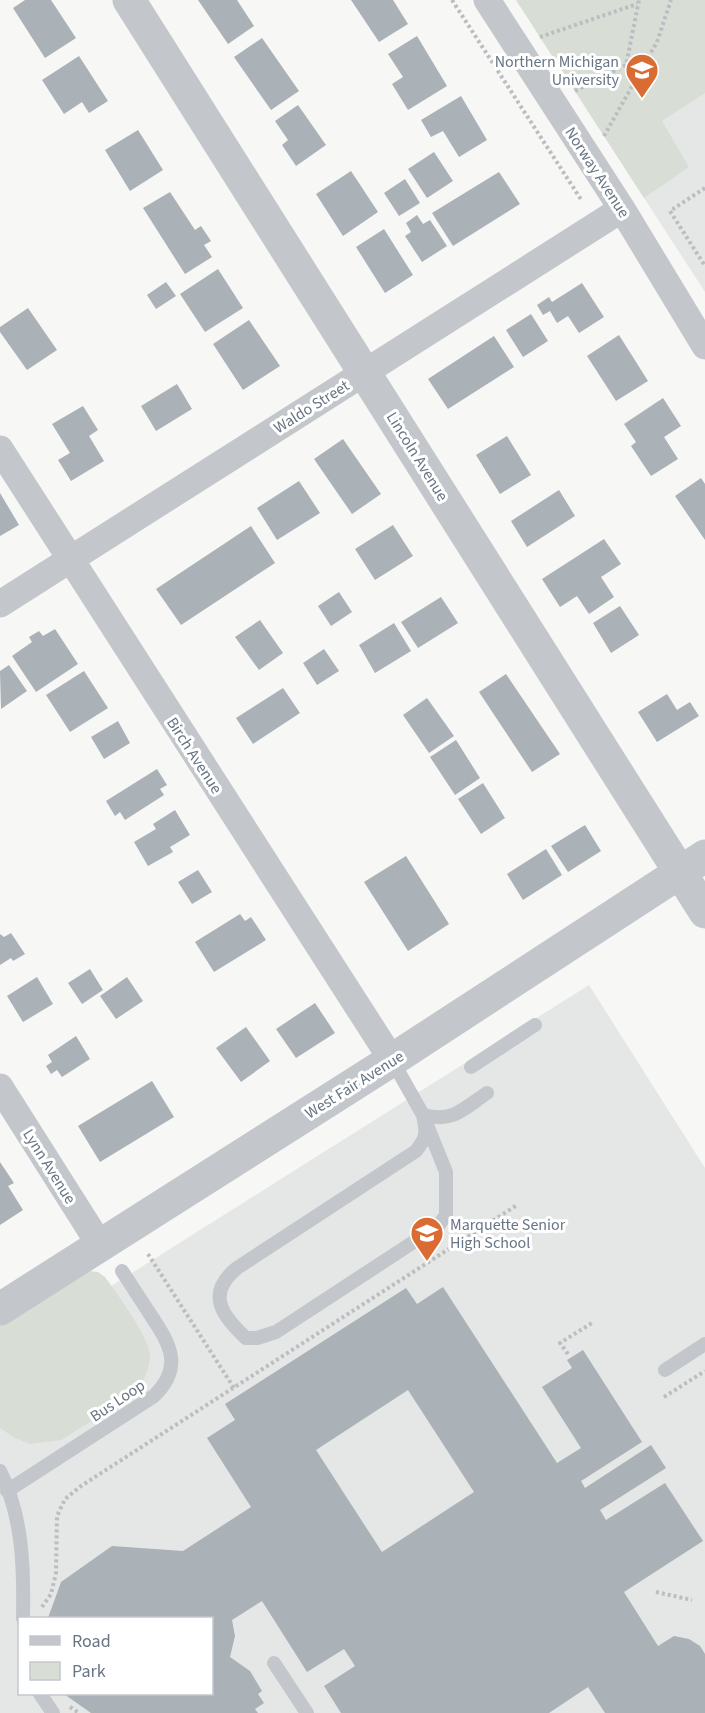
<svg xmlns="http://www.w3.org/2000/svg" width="705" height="1713" viewBox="0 0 705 1713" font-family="'Source Sans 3',sans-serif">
<rect width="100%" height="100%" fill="#f7f7f5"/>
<path fill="#e5e6e6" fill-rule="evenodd" d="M516,0H705V292Z
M589,985L705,1168V1713H0V1356ZM20,1618H212V1694H20Z"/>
<path fill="#d8ded6" d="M516,0H705V93L662,121L689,167L644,198Z
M90,1271L98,1272L105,1277C116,1292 150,1339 150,1355C150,1369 142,1384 134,1395L61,1440L30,1444L15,1438L0,1428V1325Z"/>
<path fill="#aab1b7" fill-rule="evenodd" d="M25,0H51L76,38L45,58L13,8Z
M198,0H237L254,26L228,44Z
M351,0H393L408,24L379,42Z
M417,36L447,86L408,110L392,84L403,77L388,54Z
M262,38L299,91L271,110L234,57Z
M79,56L108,101L89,113L82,102L64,114L42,80Z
M461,96L487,140L459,157L443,131L431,137L421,120Z
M298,105L326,145L296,166L282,145L288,140L275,121Z
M138,130L163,170L130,191L105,150Z
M434,152L453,181L427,198L408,169Z
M351,171L378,212L343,236L316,194Z
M499,172L520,204L453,246L432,213Z
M405,179L420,203L399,216L384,193Z
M170,192L195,230L201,226L211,241L204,245L212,257L185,274L143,208Z
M417,215L423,224L430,220L447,246L422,262L405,236L411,232L406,223Z
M384,229L413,275L385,293L356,247Z
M218,269L243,308L205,332L180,294Z
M166,282L176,296L156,309L147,295Z
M582,283L604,317L579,333L568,316L557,323L550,311L543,315L537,305L549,297L552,302Z
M28,308L57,350L27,370L0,332V327Z
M531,314L548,341L523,357L506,330Z
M249,320L280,366L243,390L213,344Z
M619,335L648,381L616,401L587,356Z
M494,336L514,367L448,409L428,379Z
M177,384L192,409L156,431L141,406Z
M663,398L681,426L664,437L678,459L651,476L631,446L636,442L624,424Z
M83,406L98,430L89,436L104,461L71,481L58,460L70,453L52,424Z
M507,436L531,475L500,494L476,455Z
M343,439L381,494L352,514L314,459Z
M701,478L705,484V540L675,496Z
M299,481L320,513L277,540L257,508Z
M559,490L575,516L527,547L511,521Z
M0,493L19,525L0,536Z
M393,525L413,556L375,580L355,549Z
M251,526L275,563L181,625L156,589Z
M604,539L621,564L601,577L614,597L589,614L577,596L560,607L542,579Z
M339,592L352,612L331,626L318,606Z
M441,597L458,623L418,648L401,622Z
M620,606L639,635L611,653L593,623Z
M260,620L283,653L259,670L235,637Z
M394,623L411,651L375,673L359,645Z
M55,629L78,664L36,692L12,656L32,642L29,637L39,631L43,636Z
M324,649L339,671L317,685L303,663Z
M9,665L27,691L1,709L0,671Z
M84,671L108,708L70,732L46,695Z
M506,674L560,754L532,772L479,692Z
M283,688L300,713L253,744L236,718Z
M667,694L677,710L690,702L699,716L657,742L638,712Z
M427,698L454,736L429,753L403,715Z
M118,721L130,743L104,759L91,737Z
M456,740L480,778L455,795L430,757Z
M157,769L167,785L160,789L164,795L125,820L120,812L115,816L106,801Z
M483,783L505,818L481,834L458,799Z
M175,810L190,835L170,847L173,852L148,866L134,842L156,829L153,824Z
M585,825L601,851L568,872L551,846Z
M546,849L562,875L523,900L507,874Z
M406,856L449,924L408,951L364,882Z
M198,870L212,892L192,904L178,882Z
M240,914L245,921L251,917L266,940L214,972L195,942Z
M11,933L25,954L13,961L11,958L0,965V934L4,937Z
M90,969L103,990L82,1004L68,983Z
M37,977L53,1004L23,1022L7,996Z
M127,977L143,1001L116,1019L100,996Z
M315,1003L335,1033L296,1058L276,1029Z
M246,1027L270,1061L241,1082L216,1048Z
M76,1036L90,1059L62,1077L57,1070L51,1074L46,1066L52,1062L48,1055Z
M152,1081L174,1117L100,1162L78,1126Z
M0,1162L14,1183L8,1186L23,1210L0,1225Z
M443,1287L557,1463L581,1448L542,1387L572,1368L567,1360L583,1350L642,1442L581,1481L585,1488L651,1445L666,1468L600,1510L606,1520L665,1483L703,1541L624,1592L658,1646L674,1636L689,1639L700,1646L705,1654V1713H605L588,1687L549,1713H341L324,1686L355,1666L344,1649L307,1672L262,1601L232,1620L235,1636L230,1657L250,1671L262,1691L258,1694L264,1703L255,1709L258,1713H91L64,1694H212V1618H48L61,1582L112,1546L183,1551L251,1507L207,1438L235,1420L225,1404L406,1288L417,1304ZM408,1390L474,1492L382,1552L316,1450Z"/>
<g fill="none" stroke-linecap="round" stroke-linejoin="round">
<path stroke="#bbbdc0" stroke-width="4" stroke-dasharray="3 3" stroke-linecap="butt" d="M452,0L582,201
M540,37L637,4
M626,65L639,75
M575,91L626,65L639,0
M604,136L657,42L671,0
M705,188L670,211L705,266
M148,1254L234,1388
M568,1354L560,1343L592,1323
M664,1397L705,1371
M656,1592L692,1600
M42,1607L51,1594L56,1573L57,1516L65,1499L81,1486L517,1205
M70,1707L79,1713"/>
<path stroke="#c3c6ca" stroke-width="14" d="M392,1060L423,1115L446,1172V1215L438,1226L276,1332L257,1338H246C221,1315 206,1293 237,1268L416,1151C427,1137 427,1133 423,1115
M471,1067L535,1025
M423,1115C453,1123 463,1109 487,1093
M665,1370L705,1344
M0,1471C23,1517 24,1568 23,1618
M7,1491L154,1396C184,1367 170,1344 150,1314C141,1300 131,1285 122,1271
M274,1663L307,1713
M40,1694L53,1713"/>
<path stroke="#c3c6ca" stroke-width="27" d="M487,0L622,209L705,346
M0,449L392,1060
M0,604L622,209
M0,1087L100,1245"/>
<path stroke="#c3c6ca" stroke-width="33" d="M129,0L705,912
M0,1309L392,1060L705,856"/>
</g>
<defs>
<symbol id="university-pin" viewBox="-11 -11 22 30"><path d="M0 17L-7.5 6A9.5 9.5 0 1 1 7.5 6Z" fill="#da6b32" stroke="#fff"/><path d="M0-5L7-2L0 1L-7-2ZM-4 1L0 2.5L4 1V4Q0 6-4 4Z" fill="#fff"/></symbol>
<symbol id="school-pin" viewBox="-11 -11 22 30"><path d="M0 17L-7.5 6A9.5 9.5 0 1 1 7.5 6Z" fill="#da6b32" stroke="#fff"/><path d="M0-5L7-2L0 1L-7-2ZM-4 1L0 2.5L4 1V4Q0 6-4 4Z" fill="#fff"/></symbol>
</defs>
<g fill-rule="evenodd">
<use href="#university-pin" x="623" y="51" width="38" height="52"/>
<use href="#school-pin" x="408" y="1214" width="38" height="52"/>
</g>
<g text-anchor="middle" stroke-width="6" stroke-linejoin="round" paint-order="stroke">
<g font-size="16" fill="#687584" stroke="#fff" text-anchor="end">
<text x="619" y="67">Northern Michigan<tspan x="619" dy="18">University</tspan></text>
<text x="450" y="1230" text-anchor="start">Marquette Senior<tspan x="450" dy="18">High School</tspan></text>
</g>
<g font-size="16" fill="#687584" stroke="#fff">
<text transform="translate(598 172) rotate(57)" y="6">Norway Avenue</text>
<text transform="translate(311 406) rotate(-32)" y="6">Waldo Street</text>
<text transform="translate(418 456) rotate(58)" y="6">Lincoln Avenue</text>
<text transform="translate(195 755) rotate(57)" y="6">Birch Avenue</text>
<text transform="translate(354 1084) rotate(-32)" y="6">West Fair Avenue</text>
<text transform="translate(50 1166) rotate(58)" y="6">Lynn Avenue</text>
<text transform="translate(117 1400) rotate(-34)" y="6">Bus Loop</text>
</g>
</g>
<rect x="18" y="1617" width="195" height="78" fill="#ffffff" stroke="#c3c8ce" stroke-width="1.5"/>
<rect x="30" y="1636" width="30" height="9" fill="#c3c6ca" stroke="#c3c8ce" stroke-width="1.5"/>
<text x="72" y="1647" font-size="18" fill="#687584">Road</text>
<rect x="30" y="1662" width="30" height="18" fill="#d8ded6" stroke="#c3c8ce" stroke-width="1.5"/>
<text x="72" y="1677" font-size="18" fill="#687584">Park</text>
</svg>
